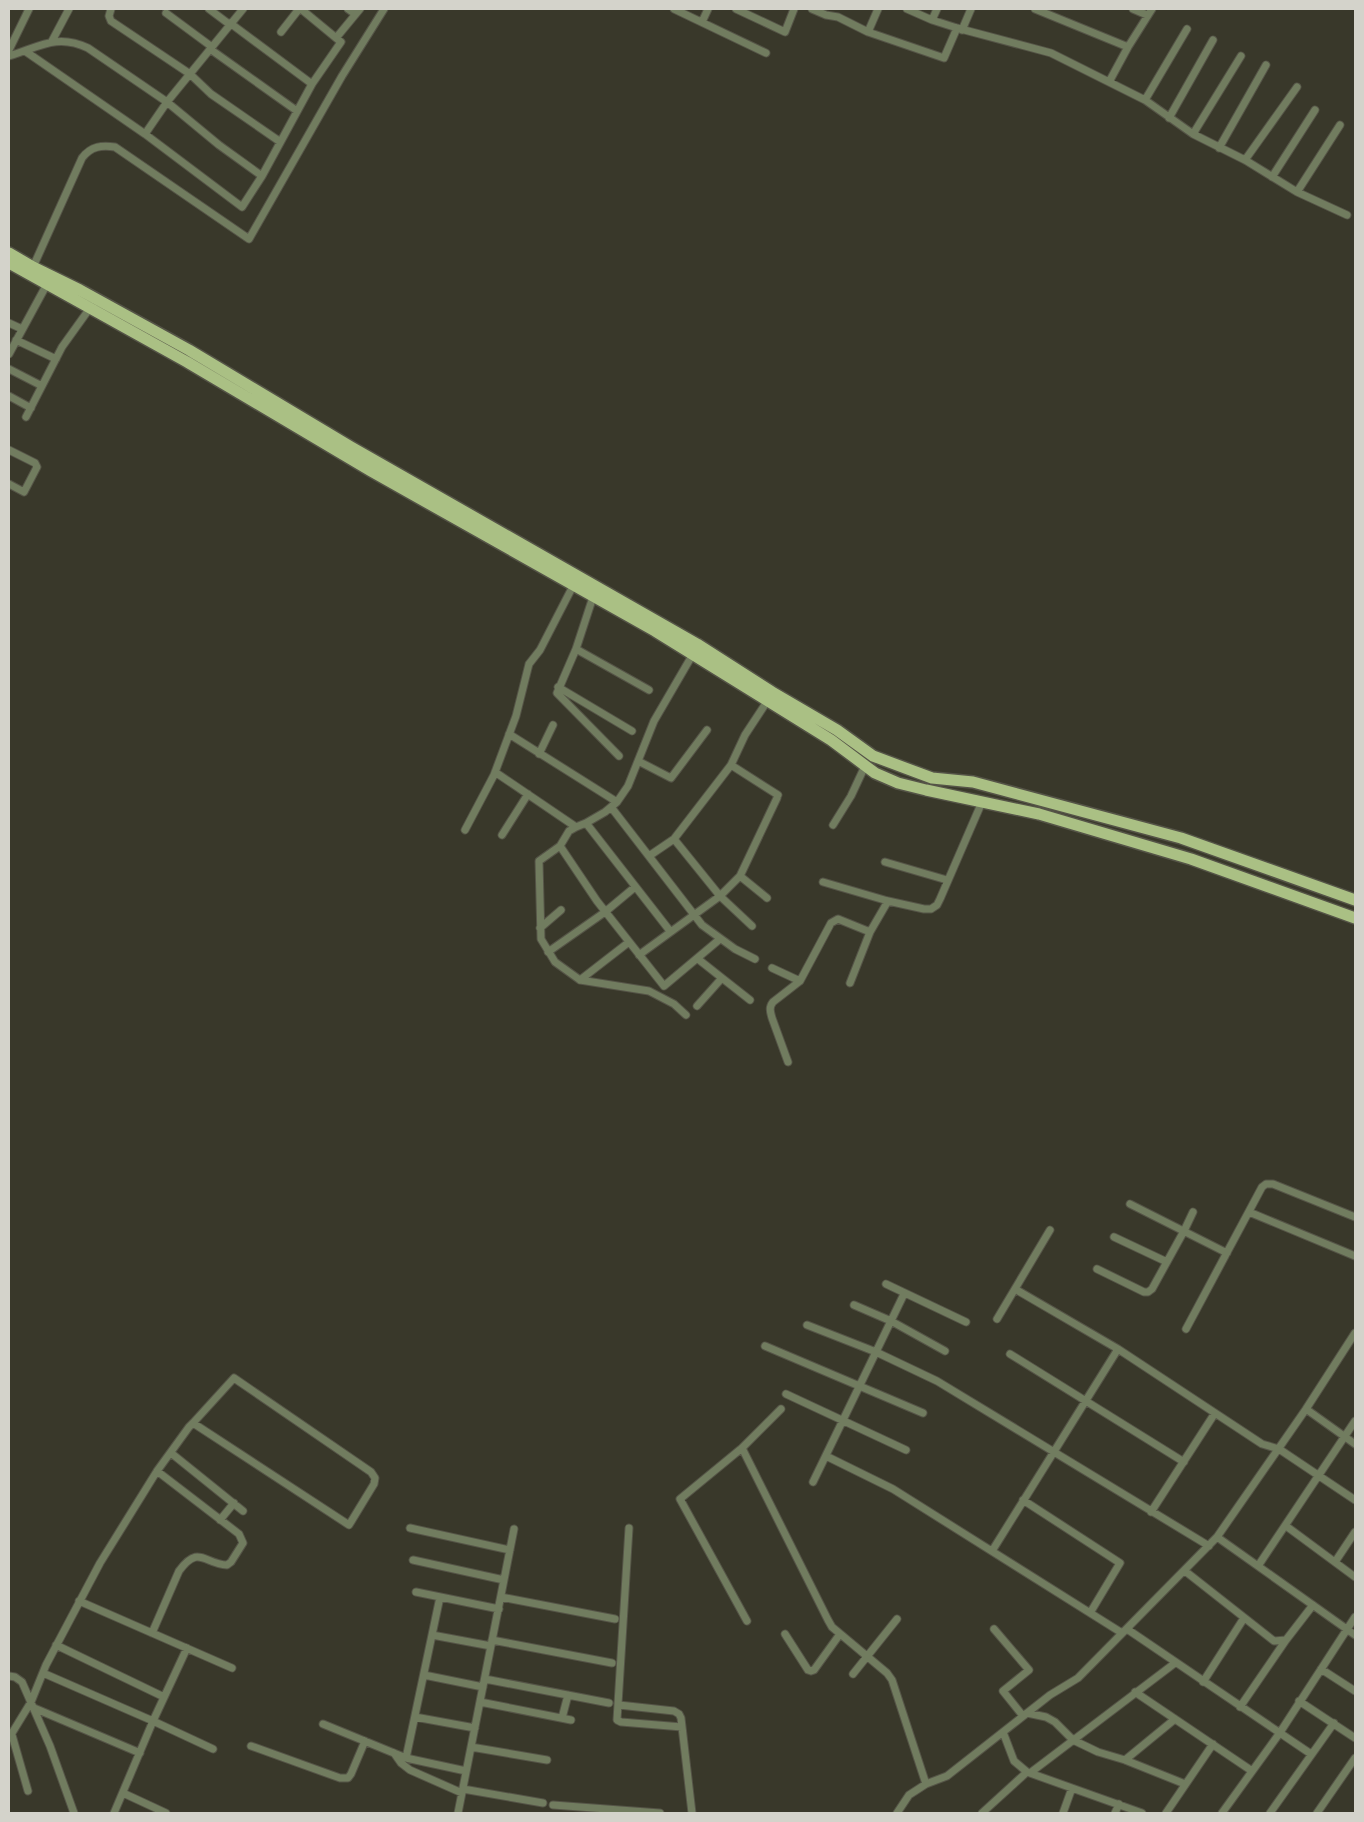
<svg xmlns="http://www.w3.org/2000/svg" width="1364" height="1822" viewBox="0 0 1364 1822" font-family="Rubik,sans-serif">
<rect width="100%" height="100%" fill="#39382a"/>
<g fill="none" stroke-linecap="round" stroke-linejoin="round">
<defs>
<path id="street" d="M111,9L109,16L111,21L190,74L211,94L279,141
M209,9L229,24
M348,9L355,14
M674,9L766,53
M736,9L785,32L794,9
M812,9L826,15L838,17L868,32L944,58L957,28
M907,9L932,20L957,28L1051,53L1109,82L1128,47L1152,9
M1035,9L1128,47
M1133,9L1147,15
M166,13L212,47
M932,20L937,9
M702,22L708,9
M230,23L312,84
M962,30L971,9
M281,32L299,9
M868,32L878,9
M336,38L360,9
M52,41L69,9
M210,49L297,111
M9,50L29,9
M25,51L145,134L242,207L262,176L312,84L341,42L301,9
M9,56C39,47 57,33 88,48L167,102L219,145L262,176
M1109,82L1145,100L1193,134L1245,160L1297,192L1347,215
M1145,100L1187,29
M1169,118L1213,40
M145,134L167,102L243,9
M1193,134L1241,56
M1219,148L1266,65
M1245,160L1297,87
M1272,177L1315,110
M1297,192L1340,125
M33,267L82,158C91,146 102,145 115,147L249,239L342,76L384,9
M9,323L22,329
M16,340L56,359
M9,354L47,284
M9,369L42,386
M9,396L31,408
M26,417L62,347L90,308
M9,450L35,463L37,467L24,492L9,484
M593,597L576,649L557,693L619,756
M576,649L649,690
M558,687L632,731
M509,734L617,802
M539,754L553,725
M638,761L671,778L707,730
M731,765L778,795
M495,772L576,827
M611,807L702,925L735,949L755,959
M586,823L670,931
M833,825L851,796L865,766
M465,830L494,775L516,716L529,664L540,650L573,586
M502,835L528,794
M674,839L731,765L745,735L768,700
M560,846L597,901L664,986L720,939
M649,856L674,839L720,896L752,926
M885,862L947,880
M740,876L777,798
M823,882L888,901L924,909H931L937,905L940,899L982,802
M540,928L561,910
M548,952L605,912L635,887
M639,955L720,896L740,876L767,898
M772,968L800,981L831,923L838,919L870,932
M722,978L750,1000
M580,980L629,942
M850,983L870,932L888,901
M697,1006L722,978L698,959
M686,1015L674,1004L649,991L580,980L555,962L541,939L539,861L560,846L569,831L576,827L586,823L605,812L617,802L628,786L654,721L693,654
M788,1062L772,1018C770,1011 769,1007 773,1002L800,981
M1130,1204L1227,1253
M1249,1212L1355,1256
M1114,1237L1167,1262
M1097,1269L1144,1292H1148L1152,1289L1184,1231L1193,1212
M886,1284L966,1322
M1015,1289L1118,1349L1262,1444L1279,1449L1355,1500
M854,1305L891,1321L945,1351
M997,1319L1050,1230
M807,1325L876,1352L937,1381L1209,1546
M1186,1329L1262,1187L1266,1184H1273L1355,1217
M765,1346L923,1413
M1010,1354L1184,1462
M786,1394L906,1450
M1306,1409L1355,1444
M742,1448L828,1620L832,1627L887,1673L892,1680L926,1784
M171,1453L243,1511
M826,1456L893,1489L1122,1633
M813,1482L904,1294
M1023,1500L1120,1563L1090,1613
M1151,1512L1215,1413
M220,1520L234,1503
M1286,1526L1355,1577
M410,1528L510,1550
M629,1528L617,1720L621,1722L682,1727
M1217,1537L1355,1635
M992,1551L1118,1349
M413,1560L504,1580
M1335,1562L1355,1532
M1258,1566L1355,1421
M1185,1571L1274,1641L1286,1640L1313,1605
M416,1592L499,1609
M501,1597L615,1619
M79,1601L232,1668
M747,1621L680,1499L742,1448L781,1409
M994,1629L1029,1670L1003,1691L1023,1716
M1127,1629L1311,1754
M152,1633L179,1571C199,1544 204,1564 227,1565L231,1562L243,1543L239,1534L157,1471
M785,1634L808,1670L811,1671L814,1670L840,1634
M432,1635L491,1646
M492,1640L612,1663
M56,1645L164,1697
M1321,1669L1355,1691
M43,1673L153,1721L213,1749
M853,1674L897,1619
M424,1675L483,1687
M9,1676L15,1677L22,1682L50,1746L74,1813
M485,1679L609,1703
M1203,1682L1244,1618
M1135,1692L1252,1771
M1299,1701L1355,1738
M480,1702L571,1720
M619,1705L674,1711L679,1714L681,1718L692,1813
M1240,1707L1286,1640
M34,1708L140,1753
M1027,1713L1046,1717L1055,1722L1073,1740L1098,1752L1125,1760L1185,1784
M415,1717L475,1728
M562,1718L568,1695
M323,1724L406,1758L466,1771
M1003,1732L1014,1761L1027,1772L1142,1813
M12,1735L28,1791
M9,1738L31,1702L46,1665L100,1563L157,1471L189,1427L193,1423L234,1378L371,1472L375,1478L374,1484L349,1525L193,1423
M251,1746L340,1778H348L351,1774L365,1741
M471,1747L547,1760
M394,1753L401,1763L410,1770L462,1793
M406,1758L440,1597
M1125,1760L1175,1719
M1030,1773L1175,1663
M463,1789L543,1803
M123,1793L166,1813
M553,1805L660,1813
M114,1813L153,1721L187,1648
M458,1813L514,1529
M897,1813L909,1795L926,1784L947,1776L1050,1695L1078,1678L1217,1537L1306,1409L1355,1333
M982,1813L1027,1772
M1063,1813L1072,1788
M1115,1813L1119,1804
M1166,1813L1213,1744
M1222,1813L1279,1734L1355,1617
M1270,1813L1334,1723
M1317,1813L1355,1758"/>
<path id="primary" d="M9,253L33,267L80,290L189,350L351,447L697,644L772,692L837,730L873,756L932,778L973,782L1181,838L1355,900
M9,263L187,362L371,471L655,631L831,740L875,773L898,783L926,790L1039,814L1191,859L1355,918"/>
</defs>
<use href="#street" stroke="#555447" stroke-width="9"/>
<use href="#primary" stroke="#555447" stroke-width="14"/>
<use href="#street" stroke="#717c5f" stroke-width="7"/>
<use href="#primary" stroke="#aac084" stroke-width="11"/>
</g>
<rect width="1364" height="1822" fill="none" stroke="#d4d3cb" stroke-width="20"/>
</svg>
